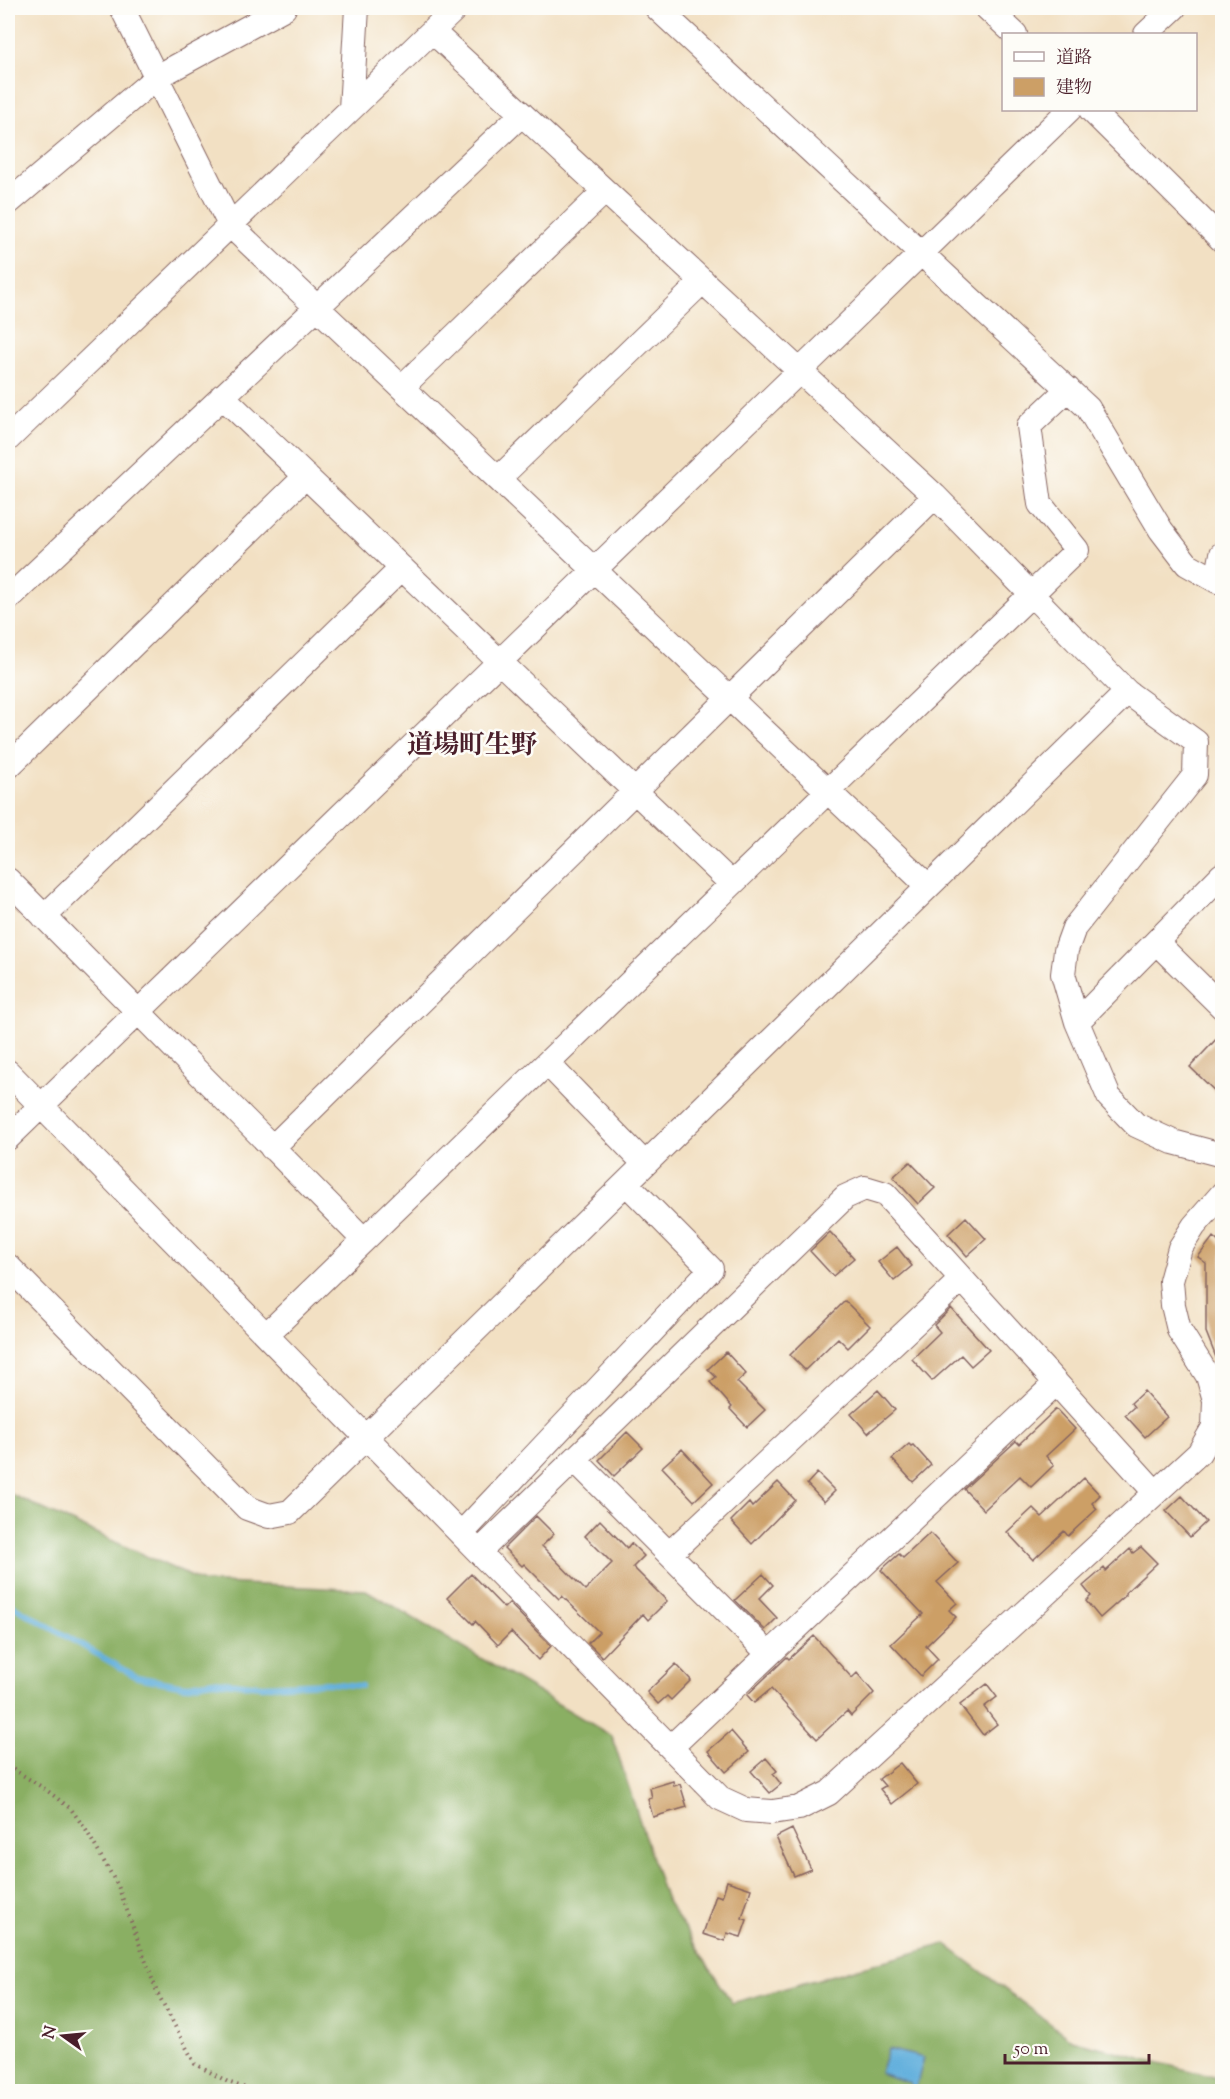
<svg xmlns="http://www.w3.org/2000/svg" width="1230" height="2099" viewBox="0 0 1230 2099" font-family="'Sorts Mill Goudy','Noto Serif JP',serif">
<rect width="100%" height="100%" fill="#fdfcf7"/>
<filter id="ink" filterUnits="userSpaceOnUse"><feTurbulence type="fractalNoise" baseFrequency=".0167" numOctaves="2"/><feDisplacementMap in="SourceGraphic" scale="12" xChannelSelector="R" yChannelSelector="G"/><feConvolveMatrix kernelMatrix="1 2 1 2 8 2 1 2 1" color-interpolation-filters="sRGB"/></filter>
<filter id="wash" filterUnits="userSpaceOnUse"><feTurbulence type="fractalNoise" baseFrequency=".008" numOctaves="4" result="noise"/><feDisplacementMap in="SourceGraphic" scale="24" xChannelSelector="R" yChannelSelector="G"/><feGaussianBlur stdDeviation="1.35" result="paint"/><feColorMatrix in="noise" values="0 0 0 0 0 0 0 0 0 0 0 0 0 0 0 0 0 1.4 0 .05"/><feComposite in="paint" operator="in"/></filter>
<g filter="url(#wash)">
<rect width="100%" height="100%" fill="#f2e0c3"/>
<path fill="#8aaf64" stroke="#6a6748" stroke-width="1.5" d="M8,1493L203,1582L366,1590L612,1736L665,1898L732,2003L945,1944L1072,2040L1222,2079V2092H8Z"/>
<path fill="#64b0dd" stroke="#576884" stroke-width="1.5" d="M888,2049L924,2058L915,2091L910,2083L880,2073Z"/>
<g fill="none" stroke-linecap="round" stroke-linejoin="round">
<path stroke="#64b0dd" stroke-width="6" d="M8,1603L137,1677L184,1686L213,1681L262,1686L328,1683L361,1686"/>
</g>
<g id="blocks">
<path fill="#cc9f66" d="M1222,1033V1098L1190,1067Z
M910,1162L935,1188L918,1204L893,1177Z
M966,1217L986,1239L967,1256L948,1234Z
M830,1232L854,1258L833,1276L810,1251Z
M1213,1237L1222,1245V1370H1221L1206,1332V1263L1198,1257Z
M897,1247L912,1266L894,1281L878,1262Z
M845,1301L870,1326L848,1348L838,1338L805,1370L790,1355Z
M951,1308L989,1350L971,1366L961,1355L932,1381L912,1359L940,1332L934,1325Z
M726,1352L746,1374L737,1382L765,1410L747,1427L730,1409L732,1407L710,1382L716,1377L708,1369Z
M878,1390L895,1410L868,1433L851,1414Z
M1144,1391L1167,1417L1145,1437L1125,1415L1134,1407L1131,1403Z
M1056,1409L1075,1429L1046,1456L1054,1465L1031,1487L1020,1476L984,1510L964,1489L1016,1441L1019,1444Z
M627,1432L643,1448L614,1476L599,1460Z
M909,1444L911,1446L913,1445L931,1465L913,1482L892,1459Z
M682,1449L713,1483L694,1501L662,1467Z
M817,1473L835,1491L824,1502L807,1484Z
M1084,1478L1100,1495L1092,1503L1097,1509L1068,1536L1064,1531L1033,1560L1007,1532L1033,1508L1042,1517Z
M778,1482L795,1500L752,1544L731,1521L749,1503L752,1507Z
M1182,1496L1206,1522L1190,1537L1166,1511Z
M536,1516L554,1534L542,1546L585,1590L612,1563L585,1536L600,1520L627,1548L631,1543L644,1556L633,1567L667,1601L648,1620L643,1614L602,1657L588,1643L599,1632L562,1596L559,1599L524,1564L522,1566L504,1548Z
M930,1533L958,1563L937,1582L957,1603L949,1610L956,1617L926,1646L938,1659L921,1676L891,1644L923,1614L881,1570L899,1554L903,1558Z
M1141,1547L1157,1563L1125,1593L1126,1595L1100,1618L1086,1601L1091,1596L1083,1586L1104,1568L1106,1571L1130,1549L1133,1553Z
M471,1574L504,1608L509,1603L551,1646L538,1660L511,1632L498,1645L475,1621L473,1624L447,1598Z
M763,1574L773,1585L759,1599L777,1618L765,1630L735,1600Z
M814,1636L852,1678L857,1673L874,1693L851,1716L847,1711L817,1739L771,1689L754,1703L747,1695L787,1657L789,1659Z
M676,1664L691,1680L671,1700L667,1696L658,1704L647,1692Z
M987,1684L997,1697L984,1707L997,1724L983,1735L960,1705Z
M731,1731L749,1752L726,1772L708,1751Z
M766,1758L777,1771L773,1774L781,1784L770,1793L751,1771Z
M900,1763L917,1784L892,1804L880,1789L885,1786L879,1779Z
M673,1781L674,1786L680,1784L687,1807L653,1817L648,1799L652,1798L650,1788Z
M792,1829L811,1869L794,1876L776,1837Z
M727,1881L751,1889L742,1918L747,1920L741,1937L727,1933L725,1941L703,1934L716,1895L722,1897Z"/>
</g>
</g>
<g filter="url(#ink)">
<use href="#blocks" fill-opacity="0" stroke="#856360" stroke-width="1.5"/>
<g fill="none" stroke-linecap="round" stroke-linejoin="round">
<defs>
<path id="minor" d="M122,8L230,225L928,886
M657,8L1088,408L1161,530L1187,564L1217,581L1222,582
M987,8L1015,34
M432,31L935,496L1127,692L1196,742L1195,775L1074,928L1066,950L1063,974L1077,1022L1109,1097L1136,1125L1173,1142L1222,1155
M1146,34L1174,8
M351,109L357,8
M1091,110L1222,240
M8,203L157,77L284,8
M402,387L605,191
M222,396L732,884
M8,439L456,8
M498,479L703,281
M1217,581L1222,554
M8,599L522,114
M8,767L306,476
M8,880L364,1240
M44,917L402,568
M1156,942L1222,1007
M1077,1022L1222,875
M547,1063L645,1164
M8,1072L720,1798L746,1810L772,1812L799,1808L829,1793L1199,1453L1214,1427L1215,1400L1208,1376L1179,1330L1173,1305L1171,1281L1180,1248L1194,1226L1222,1194
M8,1138L1069,110
M272,1148L935,496
M8,1266L247,1508L269,1516L290,1512L1127,692
M266,1335L1077,550L1040,504L1029,426L1068,389
M575,1460L769,1654
M461,1534L711,1269L626,1183
M479,1552L845,1197L865,1188L885,1194L1155,1492
M669,1554L962,1279
M671,1747L1056,1383"/>
</defs>
<use href="#minor" stroke="#856360" stroke-width="26"/>
<path stroke="#856360" stroke-width="4" stroke-dasharray="1.5 4.5" stroke-linecap="butt" d="M8,1766L45,1789L71,1809L86,1830L118,1886L157,1992L195,2064L228,2082L257,2092"/>
<use href="#minor" stroke="#fff" stroke-width="24"/>
</g>
</g>
<g text-anchor="middle" stroke-width="5" stroke-linejoin="round" paint-order="stroke">
<g font-size="26" font-weight="bold" fill="#4a1f2b" stroke="#fdfcf7">
<text x="472" y="753">道場町生野</text>
</g>
</g>
<rect width="1230" height="2099" fill="none" stroke="#fdfcf7" stroke-width="30"/>
<rect x="1002" y="33" width="195" height="78" fill="#fdfcf7" stroke="#b5a4a5" stroke-width="1.5"/>
<rect x="1014" y="52" width="30" height="9" fill="#ffffff" stroke="#b5a4a5" stroke-width="1.5"/>
<text x="1056" y="63" font-size="18" fill="#4a1f2b">道路</text>
<rect x="1014" y="78" width="30" height="18" fill="#cc9f66" stroke="#b5a4a5" stroke-width="1.5"/>
<text x="1056" y="93" font-size="18" fill="#4a1f2b">建物</text>
<g transform="translate(63 2036) rotate(285)" stroke="#fdfcf7" stroke-width="4.5" paint-order="stroke">
<path d="M0-4.5L10 22L0 15L-10 22Z" fill="#4a1f2b"/>
<text y="-9" font-size="16" font-weight="bold" text-anchor="middle" fill="#4a1f2b">N</text>
</g>
<path d="M1005 2054v9h144v-9" fill="none" stroke="#4a1f2b" stroke-width="3"/>
<text x="1014" y="2054" font-size="18" fill="#4a1f2b" stroke="#fdfcf7" stroke-width="4.5" paint-order="stroke">50 m</text>
</svg>
